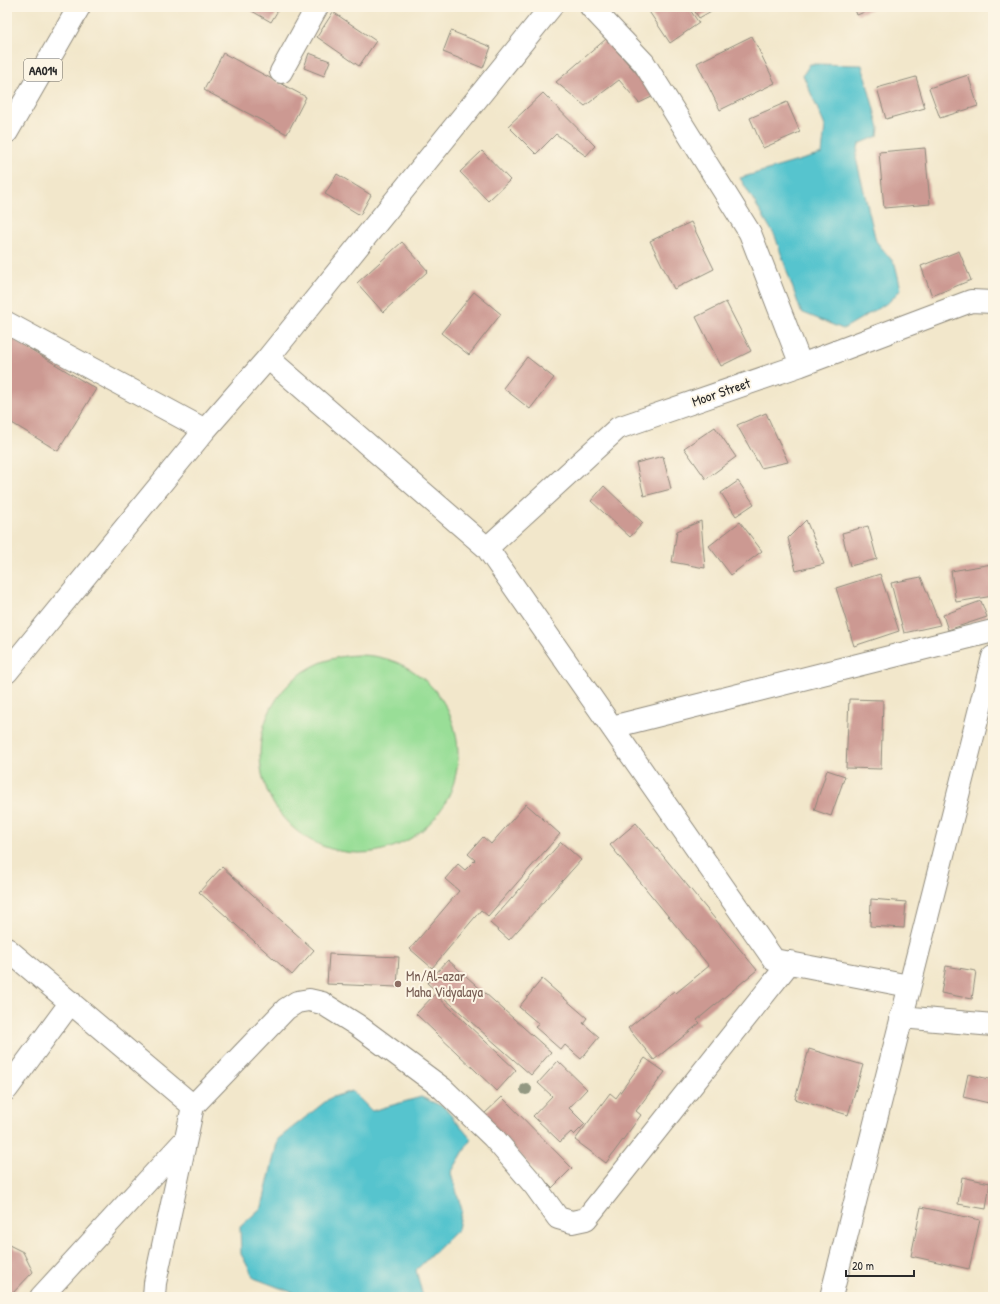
<svg xmlns="http://www.w3.org/2000/svg" width="1000" height="1304" viewBox="0 0 1000 1304" font-family="'Patrick Hand',sans-serif">
<rect width="100%" height="100%" fill="#fcf5e5"/>
<filter id="ink" filterUnits="userSpaceOnUse"><feTurbulence type="fractalNoise" baseFrequency=".025" numOctaves="2"/><feDisplacementMap in="SourceGraphic" scale="8" xChannelSelector="R" yChannelSelector="G"/><feConvolveMatrix kernelMatrix="1 2 1 2 8 2 1 2 1" color-interpolation-filters="sRGB"/></filter>
<filter id="wash" filterUnits="userSpaceOnUse"><feTurbulence type="fractalNoise" baseFrequency=".012" numOctaves="4" result="noise"/><feDisplacementMap in="SourceGraphic" scale="16" xChannelSelector="R" yChannelSelector="G"/><feGaussianBlur stdDeviation="0.9" result="paint"/><feColorMatrix in="noise" values="0 0 0 0 0 0 0 0 0 0 0 0 0 0 0 0 0 1.4 0 .05"/><feComposite in="paint" operator="in"/></filter>
<g filter="url(#wash)">
<rect width="100%" height="100%" fill="#f2e7cb"/>
<path fill="#99de97" stroke="#628461" d="M260 754a99 99 0 1 1 198 0a99 99 0 1 1-198 0Z"/>
<path fill="#57c4ce" stroke="#41787c" d="M810,64L862,65L879,128L878,136L859,144L856,158L876,241L895,264L901,289L889,302L843,329L801,312L775,236L740,178L822,154L825,126L803,75Z
M352,1091L372,1111L421,1097L444,1107L471,1139L451,1173L462,1210L458,1229L416,1270L423,1297H304L254,1278L241,1254L240,1227L262,1207L278,1139L330,1098Z"/>
<g id="blocks">
<path fill="#cc9992" d="M245,7H280L271,22Z
M646,7H688L699,23L670,43Z
M692,7H718L699,18Z
M854,7H877L857,15Z
M333,12L376,41L359,66L317,37Z
M451,31L491,47L483,68L443,52Z
M752,36L775,83L720,110L697,63Z
M606,39L656,95L639,103L619,80L585,106L556,82Z
M223,53L306,97L287,134L204,90Z
M309,53L330,61L324,76L304,68Z
M968,75L978,106L940,118L929,88Z
M916,77L925,108L886,119L877,88Z
M543,93L595,146L586,156L556,134L536,154L508,126Z
M787,102L800,132L763,148L750,118Z
M925,148L930,204L884,208L879,152Z
M482,151L510,180L488,201L460,172Z
M337,174L371,195L360,215L325,194Z
M691,222L714,269L674,289L650,241Z
M402,242L428,271L383,312L357,283Z
M959,251L971,280L932,296L921,266Z
M474,292L501,314L469,355L441,333Z
M726,302L751,351L721,366L696,317Z
M7,335L96,389L58,451L7,420Z
M527,357L554,378L530,409L503,388Z
M766,413L788,462L761,468L737,425Z
M715,427L736,457L706,479L684,448Z
M663,456L671,489L644,496L636,463Z
M738,481L754,504L736,516L721,493Z
M604,486L643,523L630,537L591,501Z
M806,520L824,564L796,571L788,538Z
M701,521L705,568L672,562L677,531Z
M740,522L762,551L731,575L709,546Z
M868,526L877,559L850,566L842,533Z
M992,564L993,596L956,602L951,571Z
M880,574L899,631L854,646L836,588Z
M921,577L940,625L904,633L891,583Z
M981,601L987,617L948,630L943,615Z
M849,699L883,700L881,769L846,768Z
M827,770L845,776L831,816L814,810Z
M526,804L560,834L488,916L481,910L432,968L410,949L459,891L445,879L458,864L465,870L475,860L468,854L483,837L491,844Z
M636,823L757,970L697,1020L700,1023L654,1060L628,1028L674,991L676,993L709,966L610,845Z
M561,842L581,860L509,940L490,923Z
M222,867L314,950L292,975L199,892Z
M871,899L906,902L904,928L870,926Z
M329,954L399,957L397,987L327,984Z
M448,960L551,1052L531,1075L427,983Z
M946,966L976,971L972,999L941,993Z
M542,979L587,1018L583,1023L599,1037L581,1059L565,1045L561,1050L535,1027L539,1024L519,1007Z
M435,994L516,1070L497,1091L416,1014Z
M809,1049L863,1065L848,1115L795,1099Z
M645,1058L665,1072L636,1111L641,1115L606,1163L575,1140L610,1093L616,1098Z
M558,1061L587,1089L569,1108L585,1124L574,1135L571,1132L560,1142L533,1116L552,1096L538,1083Z
M968,1074L993,1080V1104L963,1097Z
M502,1097L572,1168L552,1188L482,1116Z
M962,1177L990,1183L986,1209L958,1204Z
M921,1207L980,1220L969,1269L911,1256Z
M7,1244L23,1252L33,1272L9,1297H7Z"/>
</g>
</g>
<g filter="url(#ink)">
<use href="#blocks" fill-opacity="0" stroke="#8e897b" stroke-width="1"/>
<g fill="none" stroke-linecap="round" stroke-linejoin="round">
<defs>
<path id="minor" d="M591,7L644,63L750,233L801,365
M281,72L317,7
M7,323L205,430
M268,358L487,548L774,960L909,986
M487,548L618,428L801,365L971,301L993,302
M7,672L205,430L268,358L551,7
M612,727L993,631
M7,949L193,1106
M901,1017L993,1025
M7,1089L71,1002
M41,1297L186,1139
M154,1297L155,1283L193,1106L286,1009L297,1002L309,1000L322,1003L357,1025L442,1088L493,1137L535,1186L558,1218L572,1222L586,1219L790,962
M831,1297L993,657"/>
<path id="highway" d="M7,132L79,7"/>
</defs>
<use href="#minor" stroke="#8e897b" stroke-width="24"/>
<use href="#highway" stroke="#8e897b" stroke-width="24"/>
<use href="#minor" stroke="#fff" stroke-width="22"/>
<use href="#highway" stroke="#fff" stroke-width="22"/>
</g>
<circle fill="#939882" cx="526" cy="1089" r="6"/>
</g>
<circle fill="#8d6e63" stroke="#fcf5e5" stroke-width="1.5" cx="398" cy="984" r="4"/>
<g text-anchor="middle" stroke-width="4" stroke-linejoin="round" paint-order="stroke">
<rect fill="#fcf5e5" stroke="#6a6863" stroke-width="1" x="24" y="59" width="38" height="22" rx="3"/>
<g font-size="13" font-weight="bold" fill="#2b2b2b">
<text x="43" y="75">AA014</text>
</g>
<g font-size="14" fill="#2b2b2b" stroke="#fcf5e5">
<text transform="translate(721 392) rotate(-19)" y="5">Moor Street</text>
</g>
<g font-size="14" fill="#785e54" stroke="#fcf5e5" text-anchor="start">
<text x="406" y="981">Mn/Al-azar<tspan x="406" dy="16">Maha Vidyalaya</tspan></text>
</g>
</g>
<rect width="1000" height="1304" fill="none" stroke="#fcf5e5" stroke-width="24"/>
<path d="M846 1270v6h68v-6" fill="none" stroke="#2b2b2b" stroke-width="2"/>
<text x="852" y="1270" font-size="12" fill="#2b2b2b" stroke="#fcf5e5" stroke-width="3" paint-order="stroke">20 m</text>
</svg>
